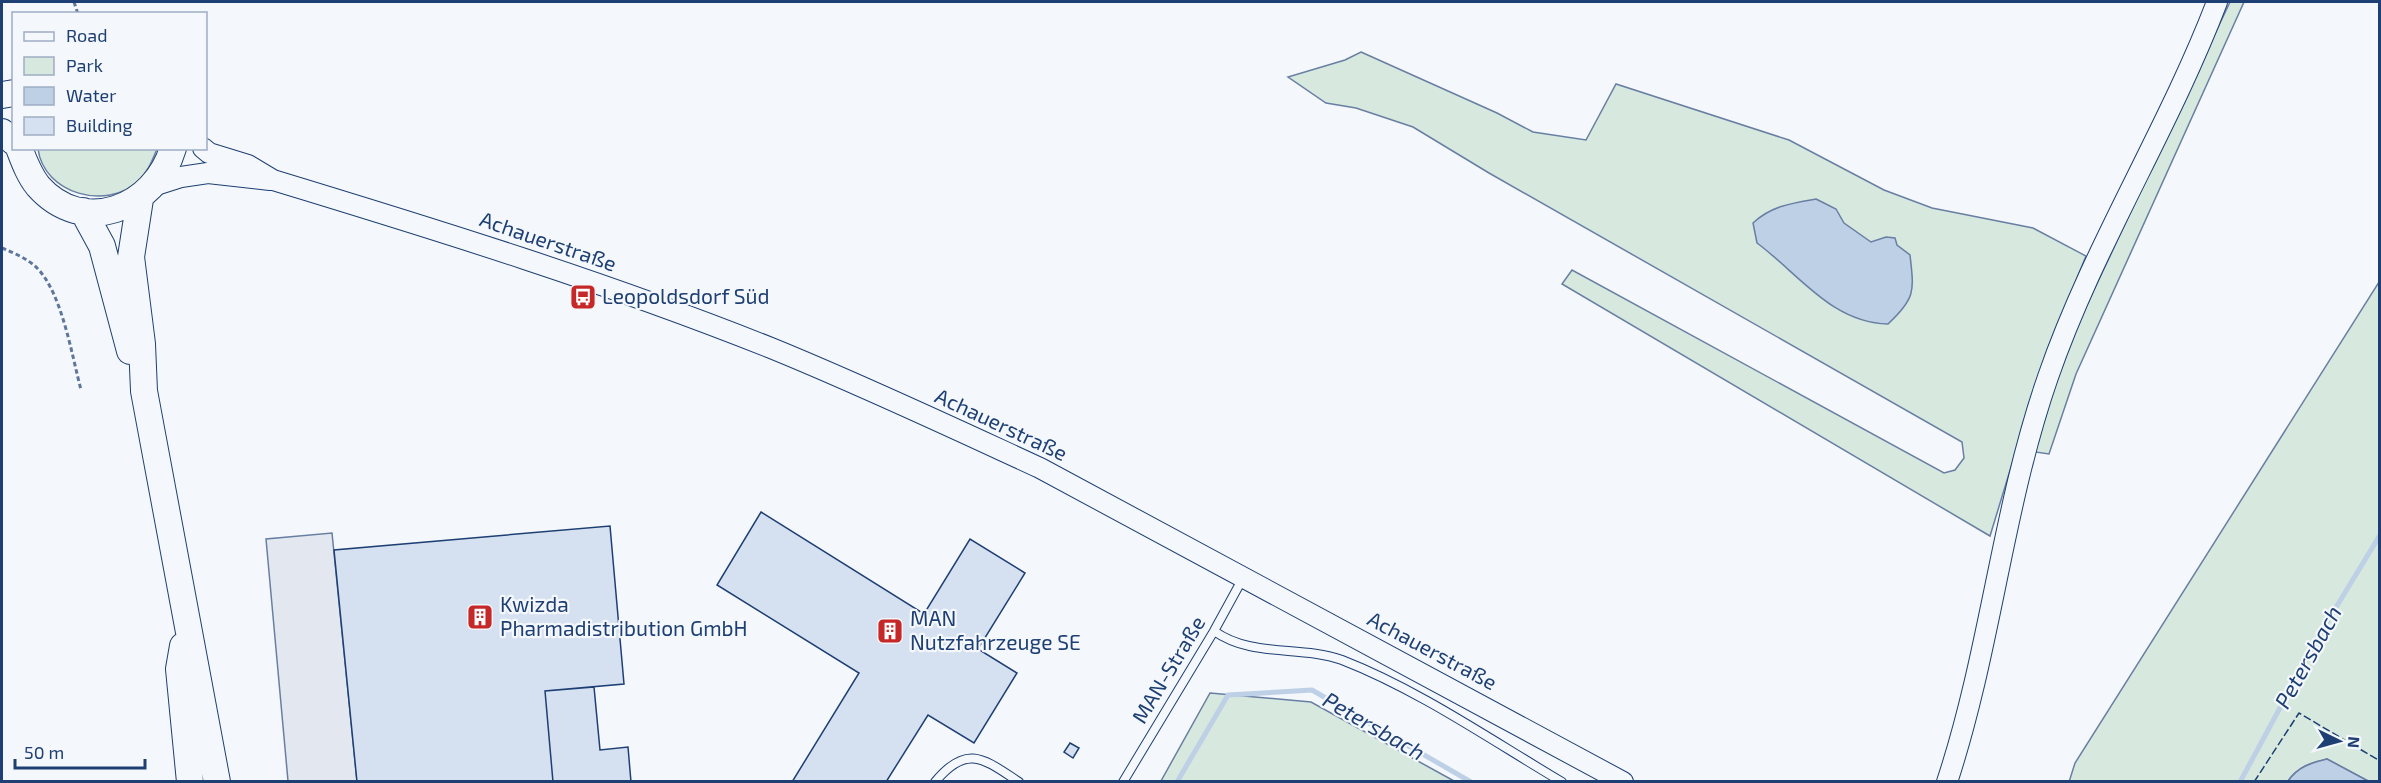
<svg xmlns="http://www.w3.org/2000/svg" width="2381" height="783" viewBox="0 0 2381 783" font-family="'Exo 2',sans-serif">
<rect width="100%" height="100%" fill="#f4f7fb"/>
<path fill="#d7e8df" stroke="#687fa3" stroke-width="1.5" d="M2230,2H2244L2076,374L2049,454L2035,452L2059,371L2084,311Z
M1361,52L1497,113L1533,132L1586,140L1616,84L1789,140L1884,190L1932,208L2033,228L2086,256L2044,359L1990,536L1562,284L1572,270L1944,473L1955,470L1964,458L1962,442L1489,173L1413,127L1356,108L1326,103L1288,77L1345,60Z
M38,149H157C152,161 148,172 138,181C107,211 44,194 38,149Z
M2379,282V781H2368L2327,759C2310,763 2298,767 2288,781L2069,782L2075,763Z
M1210,693L1311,702L1454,781H1161Z"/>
<path fill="#e3e8f0" stroke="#687fa3" stroke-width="1.5" d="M332,533L357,781H288L266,539Z"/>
<path fill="#bed0e5" stroke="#687fa3" stroke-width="1.5" d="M1816,199L1836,209L1844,223L1871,242L1886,237L1895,238L1897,245L1910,255C1914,291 1916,298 1888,324C1832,323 1799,274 1757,243L1753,223C1771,206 1792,203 1816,199Z
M2327,759L2368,781H2288C2298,767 2310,763 2327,759Z"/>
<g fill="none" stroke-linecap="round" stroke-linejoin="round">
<path stroke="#bed0e5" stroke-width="5" d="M1177,782L1228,695L1312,690L1471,782
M2240,782L2321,632L2380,535"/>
</g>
<path fill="#d5e0f0" stroke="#1d3f73" stroke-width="1.5" d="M761,512L924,614L970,539L1025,573L978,649L1017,673L974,743L928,715L886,782H792L859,673L717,585Z
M610,526L624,684L545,691L553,782H357L334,550Z
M594,687L600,750L628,747L631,782H553L545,691Z
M1070,743L1079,748L1073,758L1064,752Z"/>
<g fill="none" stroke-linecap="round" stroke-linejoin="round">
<defs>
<path id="service" d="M1214,631C1252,658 1300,645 1342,660C1419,690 1491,740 1562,782
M935,782C967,743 984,759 1019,782
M1123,782L1214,631L1243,578"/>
<path id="tertiary" d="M203,148L209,153L248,165L273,180C441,231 608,283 771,348C862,385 951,427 1040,468L1623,782
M156,185L181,177L208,173L270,180
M1947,782C1991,649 2002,509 2048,377C2093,247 2168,130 2217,2"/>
<path id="primary" d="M2,95L14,93
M2,132L14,142
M19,148C24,161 29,175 38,186C83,237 155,209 173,148
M140,199L131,257L142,344L144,391L217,782
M83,211L102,246L130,351
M183,646L179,669L190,782"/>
</defs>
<use href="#service" stroke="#1d3f73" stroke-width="10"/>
<use href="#tertiary" stroke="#1d3f73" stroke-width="22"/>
<use href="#primary" stroke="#1d3f73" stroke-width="28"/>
<path stroke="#5e769c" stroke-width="3" stroke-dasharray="4.5 3" stroke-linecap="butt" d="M74,2L78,14
M2,248C14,253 28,259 37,268C62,293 72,356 81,390"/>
<use href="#service" stroke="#f4f7fb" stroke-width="8"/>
<use href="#tertiary" stroke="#f4f7fb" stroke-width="20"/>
<use href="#primary" stroke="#f4f7fb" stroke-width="26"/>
<path stroke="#1d3f73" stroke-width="1.5" stroke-dasharray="8 3" stroke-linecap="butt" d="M2254,782L2299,713L2380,761"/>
</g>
<defs>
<symbol id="bus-square" viewBox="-11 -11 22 22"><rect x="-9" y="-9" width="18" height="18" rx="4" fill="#c62828" stroke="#f4f7fb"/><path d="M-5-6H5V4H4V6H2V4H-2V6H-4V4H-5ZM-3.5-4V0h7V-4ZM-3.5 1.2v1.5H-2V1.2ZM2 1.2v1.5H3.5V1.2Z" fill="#fff"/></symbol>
<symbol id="building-square" viewBox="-11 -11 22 22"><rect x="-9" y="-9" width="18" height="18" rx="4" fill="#c62828" stroke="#f4f7fb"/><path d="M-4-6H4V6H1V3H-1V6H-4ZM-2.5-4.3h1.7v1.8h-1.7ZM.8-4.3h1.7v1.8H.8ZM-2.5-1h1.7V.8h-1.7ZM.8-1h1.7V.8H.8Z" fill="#fff"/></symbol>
</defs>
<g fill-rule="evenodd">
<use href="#bus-square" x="568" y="282" width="30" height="30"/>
<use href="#building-square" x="465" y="602" width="30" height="30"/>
<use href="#building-square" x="875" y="616" width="30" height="30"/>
</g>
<g text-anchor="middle" stroke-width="4.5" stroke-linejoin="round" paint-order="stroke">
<g font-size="21" fill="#1d3f73" stroke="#f4f7fb">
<text transform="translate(548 242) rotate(19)" y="7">Achauerstraße</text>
<text transform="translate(1001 425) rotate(25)" y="7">Achauerstraße</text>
<text transform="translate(1432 651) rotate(28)" y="7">Achauerstraße</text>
<text transform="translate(1169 670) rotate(-59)" y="7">MAN-Straße</text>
</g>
<g font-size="21" fill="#1d3f73" stroke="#f4f7fb" text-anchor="start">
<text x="602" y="304">Leopoldsdorf Süd</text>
<text x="500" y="612">Kwizda<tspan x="500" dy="24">Pharmadistribution GmbH</tspan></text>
<text x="910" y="626">MAN<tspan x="910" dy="24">Nutzfahrzeuge SE</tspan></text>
</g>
<g font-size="22" font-style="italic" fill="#1d3f73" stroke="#f4f7fb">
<text transform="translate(2308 657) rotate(-61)" y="8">Petersbach</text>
<text transform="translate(1374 726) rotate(30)" y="8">Petersbach</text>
</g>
</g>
<rect width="2381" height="783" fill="none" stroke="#1d3f73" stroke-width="6"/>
<rect x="12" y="12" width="195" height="138" fill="#f4f7fb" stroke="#9eadc5" stroke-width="1.5"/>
<rect x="24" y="32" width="30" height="9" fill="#f4f7fb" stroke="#9eadc5" stroke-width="1.5"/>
<text x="66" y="42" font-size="18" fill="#1d3f73">Road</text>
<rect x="24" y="57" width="30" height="18" fill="#d7e8df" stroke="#9eadc5" stroke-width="1.5"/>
<text x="66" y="72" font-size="18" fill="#1d3f73">Park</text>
<rect x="24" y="87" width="30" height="18" fill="#bed0e5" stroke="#9eadc5" stroke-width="1.5"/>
<text x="66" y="102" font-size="18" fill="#1d3f73">Water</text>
<rect x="24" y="117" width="30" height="18" fill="#d5e0f0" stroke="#9eadc5" stroke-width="1.5"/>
<text x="66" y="132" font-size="18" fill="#1d3f73">Building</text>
<g transform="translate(2339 741) rotate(95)" stroke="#f4f7fb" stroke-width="4.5" paint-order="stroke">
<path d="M0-4.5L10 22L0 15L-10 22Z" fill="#1d3f73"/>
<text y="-9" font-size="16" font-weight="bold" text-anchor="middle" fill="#1d3f73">N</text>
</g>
<path d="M15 759v9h130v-9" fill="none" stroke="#1d3f73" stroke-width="3"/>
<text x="24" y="759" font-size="18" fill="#1d3f73" stroke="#f4f7fb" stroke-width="4.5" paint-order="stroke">50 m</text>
</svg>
